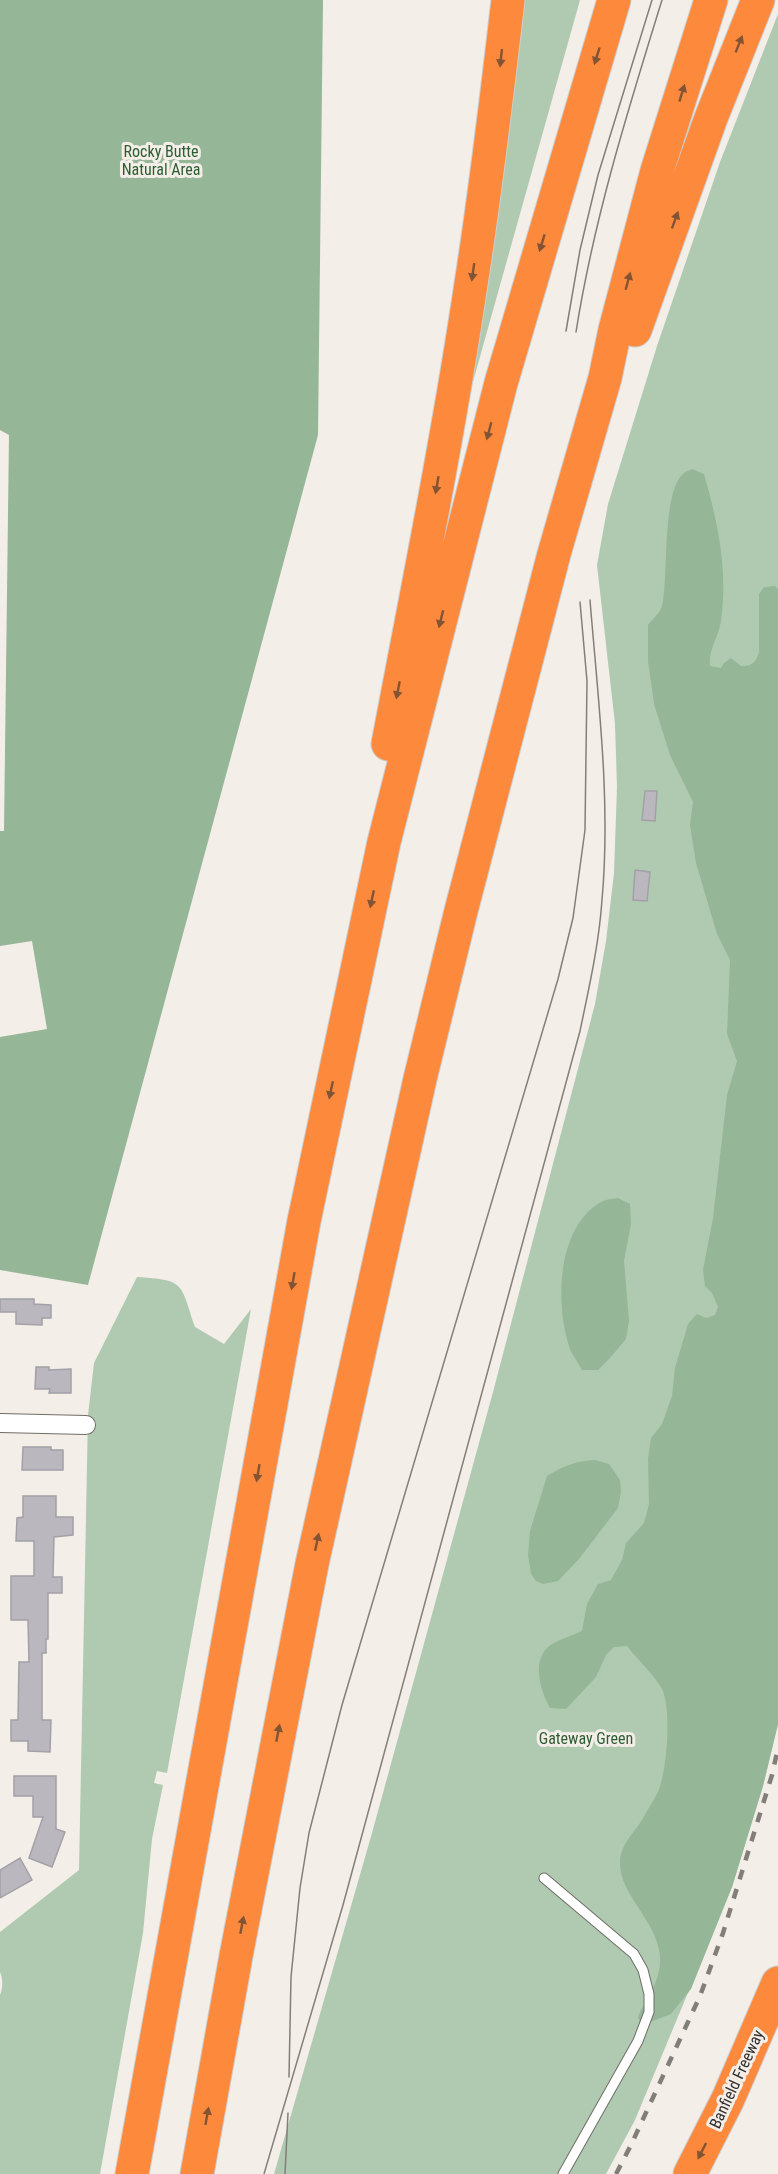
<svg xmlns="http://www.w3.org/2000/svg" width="778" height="2174" viewBox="0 0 778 2174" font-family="'Roboto Condensed',sans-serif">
<rect width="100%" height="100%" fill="#f3eee7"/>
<path fill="#b0cab2" d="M522,0H580L460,428Z
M778,14V1724L763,1786L732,1887L635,2120L606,2174H274L372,1833L493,1392L595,1004L606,941L614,873L617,787L615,724L597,565L608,504L657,346L720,162Z
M137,1277C186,1280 180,1283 195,1327L224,1344L251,1309L167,1773L157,1771L154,1783L163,1785L152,1839L143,1933L100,2174H0V1995C3,1987 3,1979 0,1972V1932L79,1870L88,1415L94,1363Z"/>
<path fill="#95b697" d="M0,0H323L318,435L88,1285L0,1270V1037L47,1029L32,941L0,946V831H4L9,435L0,430Z
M692,469L704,474C718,523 728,570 721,621C719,636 708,650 710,666L721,668L724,663L731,658L741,666C751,666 755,664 759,653V594L764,587L775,586L778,589V1724L763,1786L732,1887L691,1989L671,2014L653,2021L640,2022L638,2017C645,1999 659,1984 660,1963C663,1926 619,1896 620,1863C620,1845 633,1834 642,1820C647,1811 653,1801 658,1792C667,1771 672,1710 662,1689C656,1677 636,1658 627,1646L614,1647L606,1655L596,1677L566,1709L550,1708C540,1690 530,1658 552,1644C561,1639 573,1635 582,1631L587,1604L598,1584L611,1580L622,1560L626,1543L644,1523L649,1504L648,1459L651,1438L662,1424L672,1396L675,1368L688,1324L697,1314L706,1318L715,1315L718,1307L712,1293L705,1286L703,1270L713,1218L727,1095L737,1061L727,1034L730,960L717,934L696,863L690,825L693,802L670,755L654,704L648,661V625C653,618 659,615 662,606C669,578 661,491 684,473C686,471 689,471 692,469Z
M618,1198L630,1204L631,1224L624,1261L629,1321L626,1339L610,1358L598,1370H582C578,1362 571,1354 569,1346C555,1303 557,1227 601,1202C606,1199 613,1199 618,1198Z
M595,1460L609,1464L620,1480L621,1492L618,1508L579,1559L558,1581L543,1584L536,1581L531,1574L528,1555L530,1531L547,1476C563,1466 576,1461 595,1460Z"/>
<path fill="#bab7be" stroke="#a3a0a7" stroke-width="1.5" d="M645,791H657L655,821L642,820Z
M635,870L650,872L647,901L633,900Z
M0,1299H34V1304L51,1305V1318H42V1325L16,1324V1312H0Z
M36,1367H49V1370L71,1369V1393H49L50,1389H35Z
M23,1447H51V1450H63V1470H22Z
M23,1496H56V1517H73V1535L54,1537L53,1577H62V1593H48V1639H46V1653H42V1720H51L50,1752L28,1751V1741H11V1720H18L19,1662H29L28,1620H11V1576H34V1541H16L17,1518L23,1517Z
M14,1776H56V1829L65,1832L52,1867L29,1858L43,1817H33V1796H14Z
M20,1858L32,1880L0,1898V1870Z"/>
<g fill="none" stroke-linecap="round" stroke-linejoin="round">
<defs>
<path id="service" d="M544,1878L634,1954L643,1970L649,1994V2012L638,2041L563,2174"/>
<path id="minor" d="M0,1423L86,1425"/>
<path id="motorway" d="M635,330L711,118L758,0
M388,744C417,591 448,438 471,284C486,189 497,95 508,0
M132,2174L304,1221L384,842L501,383L614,0
M197,2174L236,1956L312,1564L420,1079L461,911L554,554L605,378L615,330L657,171L711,0
M690,2174L728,2099L778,1983"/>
</defs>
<use href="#service" stroke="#706d66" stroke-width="11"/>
<use href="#minor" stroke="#706d66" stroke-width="20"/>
<use href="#motorway" stroke="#cecdcd" stroke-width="35"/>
<use href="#service" stroke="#fff" stroke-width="9"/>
<use href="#minor" stroke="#fff" stroke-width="18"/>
<use href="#motorway" stroke="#fd893d" stroke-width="33"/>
<path stroke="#827f7a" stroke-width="1.5" d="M566,331L580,250L598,175L652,0
M576,332C594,218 628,110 662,0
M289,2077L291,1977L300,1888L309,1833L342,1705L558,979L573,918L585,830L587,681L580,602
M264,2174L343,1905L580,1031C589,988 599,944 602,900C611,800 598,700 590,600
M285,2174L288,2113"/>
<path stroke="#827f7a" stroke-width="4.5" stroke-dasharray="10 10" stroke-linecap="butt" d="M616,2174L631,2145L700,1996L723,1933L772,1775L778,1748"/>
</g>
<defs><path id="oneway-solid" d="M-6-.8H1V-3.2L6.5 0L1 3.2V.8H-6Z" transform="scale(1.5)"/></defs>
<g fill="#835434">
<use href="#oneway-solid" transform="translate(739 44) rotate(-68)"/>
<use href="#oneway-solid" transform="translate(597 56) rotate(107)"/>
<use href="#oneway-solid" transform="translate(501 58) rotate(96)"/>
<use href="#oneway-solid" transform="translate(682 93) rotate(-73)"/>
<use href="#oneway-solid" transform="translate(675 220) rotate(-70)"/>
<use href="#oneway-solid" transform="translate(542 243) rotate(107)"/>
<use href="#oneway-solid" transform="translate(473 272) rotate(98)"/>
<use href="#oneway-solid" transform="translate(628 281) rotate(-75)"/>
<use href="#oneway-solid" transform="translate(489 431) rotate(105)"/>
<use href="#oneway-solid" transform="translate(437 485) rotate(100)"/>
<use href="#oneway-solid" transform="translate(441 619) rotate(104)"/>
<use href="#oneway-solid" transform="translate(398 690) rotate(101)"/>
<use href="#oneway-solid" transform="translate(372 899) rotate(102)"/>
<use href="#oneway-solid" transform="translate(331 1090) rotate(102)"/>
<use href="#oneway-solid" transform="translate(293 1281) rotate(100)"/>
<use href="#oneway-solid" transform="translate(258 1473) rotate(100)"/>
<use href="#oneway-solid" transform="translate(317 1542) rotate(-78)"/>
<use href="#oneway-solid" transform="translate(278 1733) rotate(-79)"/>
<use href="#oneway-solid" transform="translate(242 1925) rotate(-79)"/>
<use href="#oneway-solid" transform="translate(207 2116) rotate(-80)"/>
<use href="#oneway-solid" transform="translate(702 2151) rotate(117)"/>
</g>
<g text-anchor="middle" stroke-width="6" stroke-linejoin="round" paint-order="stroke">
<g font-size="16" fill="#2c5d33" stroke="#f3eee7">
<text x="161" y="157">Rocky Butte<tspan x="161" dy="18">Natural Area</tspan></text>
<text x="586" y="1744">Gateway Green</text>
</g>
<g font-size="16" fill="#32302e" stroke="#f3eee7">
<text transform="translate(736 2079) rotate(-65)" y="6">Banfield Freeway</text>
</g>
</g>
</svg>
